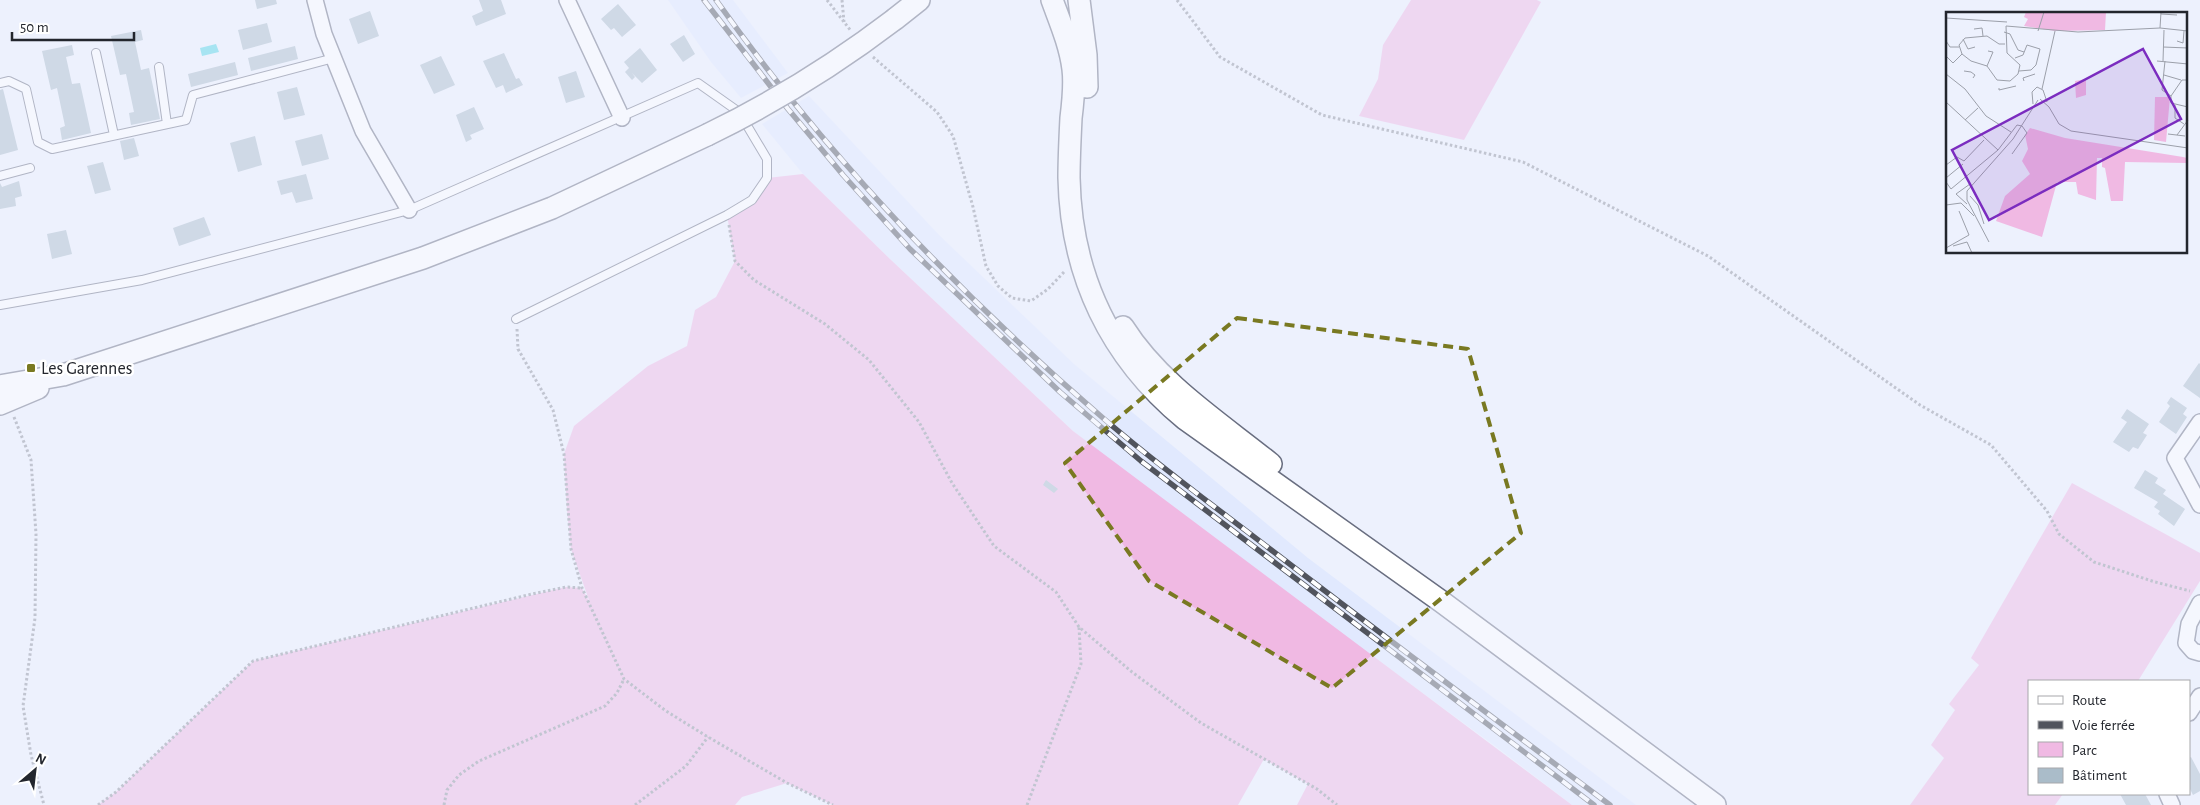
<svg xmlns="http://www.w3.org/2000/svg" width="2200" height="805" viewBox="0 0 2200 805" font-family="'Alegreya Sans',sans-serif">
<rect width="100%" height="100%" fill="#edf1fd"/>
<path fill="#e1e9fe" d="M668,0H733L788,73L741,98L711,62Z
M809,96L939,235L1074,364L1308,558L1636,805H1572L1499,749L1149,493L1073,431L890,259L803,174L762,124Z"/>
<path fill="#f0b9e3" d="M1411,0H1537L1541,2L1464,140L1359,116L1378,79L1383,45Z
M803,174L890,259L1073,431L1572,805H1297L1308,784L1264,759L1238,805H833L787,783L742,797L735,805H98L116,792L253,661L566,587L582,588L590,603L571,549L567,510L564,454L574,426L648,366L687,346L695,310L716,297L735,261L727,215L752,200L767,178Z
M2072,483L2200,553V581L2138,681H2029V794H2063L2055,805H1910L1944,758L1931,745L1955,710L1949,704L1979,665L1971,658Z"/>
<path fill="#52d5e5" d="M216,44L219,52L202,56L200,48Z"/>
<path fill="#aabcc9" d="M255,0H276L277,4L257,9Z
M479,0H501L506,14L476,26L472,16L483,11Z
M618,4L636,25L622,37L614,28L611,30L601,19Z
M370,11L379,36L358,44L349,19Z
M267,23L272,42L243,50L238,30Z
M141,30L143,40L135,42L141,70L149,68L160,119L131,125L129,113L134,112L126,74L120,75L111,36Z
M684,35L695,54L683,62L670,44Z
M72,45L74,55L66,57L72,84L80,83L91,133L62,140L60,128L65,126L57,88L51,90L42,51Z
M295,46L298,59L251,71L248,58Z
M640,48L657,70L642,83L632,73L635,77L632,80L625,72L629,68L624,62Z
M504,53L516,79L519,78L523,85L506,93L503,85L496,88L483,61Z
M441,56L455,85L434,94L420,65Z
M235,62L238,75L191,87L188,74Z
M576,71L585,97L566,103L558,77Z
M297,87L305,115L284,120L277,92Z
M3,89L18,150L0,155V90Z
M474,107L484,129L470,135L472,139L466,142L456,115Z
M322,134L329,159L302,166L295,141Z
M255,136L262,165L238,172L230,143Z
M134,138L139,156L124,160L120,141Z
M103,162L111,190L95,194L87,166Z
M306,174L313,199L296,203L292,192L281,195L277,181Z
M19,181L22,196L15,198L16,206L0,209V183L2,187Z
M204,217L211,235L179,246L173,228Z
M66,230L72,254L52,259L47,234Z
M2199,363L2200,364V398L2183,386Z
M2171,397L2187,408L2183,414L2187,417L2176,434L2159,422L2170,406L2167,403Z
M2127,409L2149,424L2143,433L2147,435L2138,449L2133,447L2129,452L2113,442L2127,422L2121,418Z
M2145,470L2158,478L2155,483L2166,490L2163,494L2185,509L2174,526L2158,514L2160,511L2154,507L2158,502L2134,488Z
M1046,480L1058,489L1054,493L1043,485Z
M2191,757L2200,774V791L2193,795L2189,787V758Z
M2120,794H2145L2151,805H2126Z"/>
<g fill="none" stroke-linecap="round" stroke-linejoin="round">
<defs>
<path id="service" d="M96,53L114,135
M159,67L167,124
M0,83L9,81L26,89L38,142L52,149L186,120L193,95L334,58
M0,176L30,168
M0,305L142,280L409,210L698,83L739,112L767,159V178L752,200L727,215L516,319"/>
<path id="minor" d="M315,0L324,34L363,131L409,210
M567,0L622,118
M2200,422L2175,458L2200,505
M2200,603L2189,624L2186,643L2193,651L2200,653
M2189,713L2200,696
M2167,794L2172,805"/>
<path id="secondary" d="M1052,0C1060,22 1070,45 1073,69C1075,85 1073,102 1071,118C1070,138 1069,158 1069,178C1071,275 1110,357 1185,419L1442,602L1715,805
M1079,0L1086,55L1087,87
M895,19L919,0
M1123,327C1159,384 1219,422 1271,464
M0,386L63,375L423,258L552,208L707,135
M0,404L38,388"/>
</defs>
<use href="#service" stroke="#696e80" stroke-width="10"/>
<use href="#minor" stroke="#696e80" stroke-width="18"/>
<use href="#secondary" stroke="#696e80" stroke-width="24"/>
<path stroke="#8d919b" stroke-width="3" stroke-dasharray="2.5 2.5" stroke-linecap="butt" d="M827,0L851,31
M842,0L844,22
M1177,0L1220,57L1322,115L1523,162L1708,256L1920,405L1991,445L2047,511L2059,534L2094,562L2155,582L2190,591
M873,57L937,112L953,136L973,207L986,266L998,286L1012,298L1031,301L1048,289L1065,271
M729,225L735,261L754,280L825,324L869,360L919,422L952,483L994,546L1056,592L1079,627L1132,672L1201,723L1317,789L1337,805
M517,329L518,349L553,410L564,454L571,549L582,588L624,679L666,711L708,737L787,783L833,805
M14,417L31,460L36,534L35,618L23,706L31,755L44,805
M98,805L116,792L253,661L532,594L566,587L582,588
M444,805L447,790L459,775L479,761L605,706L617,693L624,679
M635,805L686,766L708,737
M1027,805L1081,664L1079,627"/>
<use href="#service" stroke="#fff" stroke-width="8"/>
<use href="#minor" stroke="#fff" stroke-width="15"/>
<use href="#secondary" stroke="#fff" stroke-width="21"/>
<defs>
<path id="rail" d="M704,0L788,109L843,175L910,249L1060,392L1141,461L1594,805
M716,0C826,155 959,294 1103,418C1156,464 1214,506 1270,549C1382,635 1496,720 1610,805"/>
</defs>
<use href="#rail" stroke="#51545d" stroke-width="5.5"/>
<use href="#rail" stroke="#fff" stroke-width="4" stroke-dasharray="11" stroke-linecap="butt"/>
<defs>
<path id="secondary-bridge" d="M707,135C773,103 836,64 895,19"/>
</defs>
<use href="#secondary-bridge" stroke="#696e80" stroke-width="24" stroke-linecap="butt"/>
<use href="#secondary-bridge" stroke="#fff" stroke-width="21"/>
</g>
<path d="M0 0H2200V805H0ZM1237,318L1468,349L1521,533L1332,688L1149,581L1065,463Z" fill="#edf1fd" fill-opacity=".55" fill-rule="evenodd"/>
<path fill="none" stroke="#797921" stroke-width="4" stroke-dasharray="10 6" stroke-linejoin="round" d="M1237,318L1468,349L1521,533L1332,688L1149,581L1065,463Z"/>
<rect fill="#797921" stroke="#fff" stroke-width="2" x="26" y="363" width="10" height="10" rx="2.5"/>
<g text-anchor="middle" stroke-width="5" stroke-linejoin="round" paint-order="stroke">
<g font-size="18" fill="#23262d" stroke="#fff" text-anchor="start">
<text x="41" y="374">Les Garennes</text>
</g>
</g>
<g transform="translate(1946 12)">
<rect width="241" height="241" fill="#edf1fd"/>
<path d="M80,0H160L159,18L109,19L78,14L82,7L78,5ZM140,67V83L130,86L129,69ZM209,85H224L220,130L208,128ZM84,116L119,126L237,145L241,146V151L179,150L177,189H165L159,156L156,155V146H151L150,188L132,182L130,170H111L96,225L50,209L59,184L84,162L76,149L82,137L79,123Z" fill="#f0b9e3"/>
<path fill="none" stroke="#9ca0aa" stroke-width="1" d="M215,2L231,3M0,6L61,10M60,14L132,20L214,16L242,19M214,16L215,0M28,17L36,16L37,24M92,19L98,0M58,20L64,22L72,38L78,40M17,27L22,37L29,35M0,29L4,35H13M231,29L237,31L238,19M59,32H53L41,24L19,26L13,33L16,42L25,49L41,54L51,68L64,69L72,62L74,53L61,41L60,14M217,35L242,36M0,44L7,51L16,42M69,46L77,43L81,33L94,37L90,53L85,58L73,59M211,49L242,52M217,49L218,18M219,49L216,78L225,84M41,54L47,40L42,39M18,59L25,60L29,63L27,66M0,62L19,77L40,104L65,120M218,63L235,68M242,68H236L225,84V91L242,95M78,69L77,66L89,62M53,76V78L70,74M96,77L109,19M94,87L103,95L113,112L125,119L242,136M0,90L52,138M87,92L86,80L91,75L97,78L101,90M229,93V106L238,112M19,108L32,96M222,122L239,124M231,123L242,108M0,153L11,145L18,149L38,128M0,166L17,152M0,170L5,177L52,138L71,113L76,114L81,121L66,142M24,184L32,193L38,212M21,192L10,182L24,172M0,193L15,191L28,204M43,230L21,188V179L67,127L92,88M7,234L21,230L26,241M0,236L23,223L13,199"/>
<path fill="#7b2cbf" fill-opacity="0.15" stroke="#7b2cbf" stroke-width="2.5" d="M197,37L235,107L43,208L6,138Z"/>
<rect width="241" height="241" fill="none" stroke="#23262d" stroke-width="2.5"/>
</g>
<rect x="2028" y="680" width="162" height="115" fill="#ffffff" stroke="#a7a8ab"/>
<rect x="2038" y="696" width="25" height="8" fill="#ffffff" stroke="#a7a8ab"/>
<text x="2072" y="705" font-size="15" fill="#23262d">Route</text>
<rect x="2038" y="721" width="25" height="8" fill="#51545d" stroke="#a7a8ab"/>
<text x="2072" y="730" font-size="15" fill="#23262d">Voie ferrée</text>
<rect x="2038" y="742" width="25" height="15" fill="#f0b9e3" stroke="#a7a8ab"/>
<text x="2072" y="755" font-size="15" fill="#23262d">Parc</text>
<rect x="2038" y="768" width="25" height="15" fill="#aabcc9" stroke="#a7a8ab"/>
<text x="2072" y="780" font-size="15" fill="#23262d">Bâtiment</text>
<g transform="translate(35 770) rotate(28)" stroke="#ffffff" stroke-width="4" paint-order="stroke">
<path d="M0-4L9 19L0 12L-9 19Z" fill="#23262d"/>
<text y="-8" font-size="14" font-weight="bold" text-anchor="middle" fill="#23262d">N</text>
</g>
<path d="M12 32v8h122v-8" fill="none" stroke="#23262d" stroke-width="2.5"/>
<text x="20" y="32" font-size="15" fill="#23262d" stroke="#ffffff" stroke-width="4" paint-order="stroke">50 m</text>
</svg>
